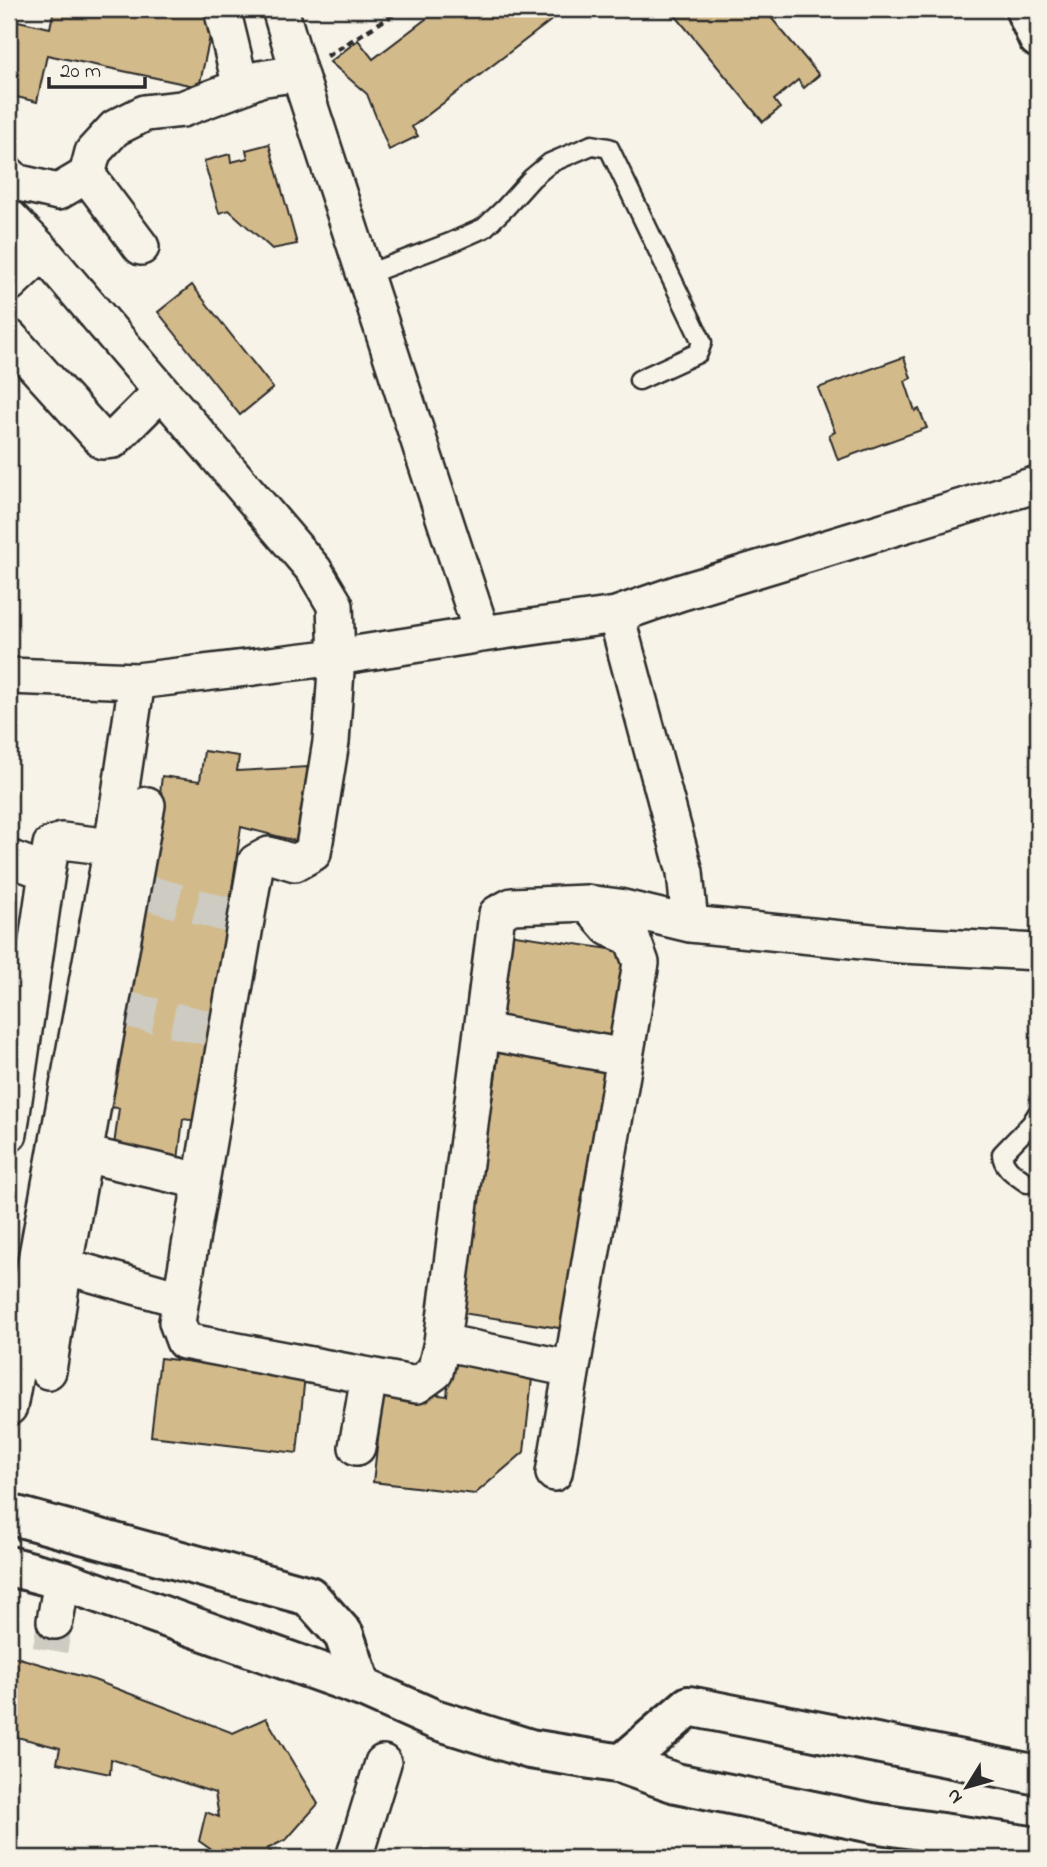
<svg xmlns="http://www.w3.org/2000/svg" width="1047" height="1867" viewBox="0 0 1047 1867" font-family="'Indie Flower',sans-serif">
<rect width="100%" height="100%" fill="#f7f3e8"/>
<filter id="ink" filterUnits="userSpaceOnUse"><feTurbulence type="fractalNoise" baseFrequency=".0143" numOctaves="2"/><feDisplacementMap in="SourceGraphic" scale="14" xChannelSelector="R" yChannelSelector="G"/><feConvolveMatrix kernelMatrix="1 2 1 2 8 2 1 2 1" color-interpolation-filters="sRGB"/></filter>
<g filter="url(#ink)">
<path fill="#d3ba8a" stroke="#2b2b2b" stroke-width="2" d="M54,9H216L199,87L47,55L37,102L9,95V19L50,28Z
M439,9H566L412,127L418,136L389,150L367,94L330,62L358,40L373,59Z
M670,9H764L819,75L804,88L798,80L774,100L780,108L763,122Z
M269,144L297,244L272,249L229,210L219,213L204,161L230,154L231,162L248,158L246,150Z
M192,285L273,388L240,415L158,312Z
M904,357L911,378L905,381L915,411L919,409L927,428L838,460L829,435L835,432L818,388Z
M204,751L239,756L237,771L308,767L296,841L241,827L198,1121L183,1119L178,1160L113,1153L119,1108L107,1107L140,906H147L162,776L200,781Z
M502,933L630,952L617,1045L489,1026Z
M500,1044L610,1060L572,1330L462,1313Z
M160,1358L305,1375L297,1453L151,1436Z
M451,1359L533,1369L524,1452L475,1494L373,1482L384,1389L447,1396Z
M9,1655L94,1680L233,1733L266,1718L318,1804L287,1839L267,1849L280,1858H213V1851L199,1841L206,1812L219,1817L215,1793L111,1759L110,1774L57,1763L60,1748L9,1735Z"/>
<g fill="none" stroke-linecap="round" stroke-linejoin="round">
<path stroke="#cecbc2" stroke-width="35" stroke-dasharray="35 18" stroke-linecap="butt" d="M145,892L235,917
M121,1008L217,1030
M50,1650L55,1621"/>
<defs>
<path id="service" d="M365,275L450,243L484,228L505,208L532,178L550,163L592,145L609,148L702,342L698,353L639,380
M1027,1183C1016,1175 1003,1168 1002,1154L1031,1124L1038,1113"/>
<path id="minor" d="M222,9L241,87
M280,9L299,73L482,634
M9,175L15,182L58,192L87,175L93,152L115,128L145,113L182,109L241,87L259,79L299,73
M87,175L141,247
M9,217L43,252L314,570L335,605L337,657L331,742L313,853L295,863L269,855L256,862L177,1322L184,1341L417,1385L435,1372L442,1342L497,914L512,906L587,903L619,907L690,924L903,945L1038,952
M9,284L43,252
M9,337L103,441L113,440L161,392
M616,615L685,872L690,924
M9,676L137,681L337,657L482,634L616,615L679,593L1038,484
M9,858L47,872L51,845L62,841L112,847
M482,1031L625,1057
M9,1134L47,872
M84,1154L200,1181
M64,1266L180,1299
M442,1342L571,1369
M48,1371L64,1266L147,805
M9,1407L112,847L137,681
M357,1447L369,1376
M554,1473L641,963L632,938L609,928L587,903
M55,1621L62,1580
M354,1858L383,1763"/>
<path id="tertiary" d="M1025,9L1038,38
M9,1514L309,1596L344,1635L362,1687
M9,1566L62,1580L362,1687L434,1719L530,1749L622,1764L676,1783L872,1823L1038,1847
M622,1764L689,1706L1038,1775"/>
</defs>
<use href="#service" stroke="#2b2b2b" stroke-width="23"/>
<use href="#minor" stroke="#2b2b2b" stroke-width="40"/>
<use href="#tertiary" stroke="#2b2b2b" stroke-width="44"/>
<path stroke="#2b2b2b" stroke-width="4.5" stroke-dasharray="7 5" stroke-linecap="butt" d="M327,56L402,9"/>
<use href="#service" stroke="#f7f3e8" stroke-width="18"/>
<use href="#minor" stroke="#f7f3e8" stroke-width="35"/>
<use href="#tertiary" stroke="#f7f3e8" stroke-width="38"/>
</g>
</g>
<rect width="1047" height="1867" fill="none" stroke="#f7f3e8" stroke-width="35"/>
<rect x="18" y="18" width="1012" height="1832" fill="none" stroke="#2b2b2b" stroke-width="2.5" filter="url(#ink)"/>
<g transform="translate(967 1787) rotate(233)" stroke="#f7f3e8" stroke-width="5" paint-order="stroke">
<path d="M0-5L12 26L0 18L-12 26Z" fill="#2b2b2b"/>
<text y="-10" font-size="19" font-weight="bold" text-anchor="middle" fill="#2b2b2b">N</text>
</g>
<path d="M49 77v10h96v-10" fill="none" stroke="#2b2b2b" stroke-width="3.5"/>
<text x="60" y="77" font-size="21" fill="#2b2b2b" stroke="#f7f3e8" stroke-width="5" paint-order="stroke">20 m</text>
</svg>
